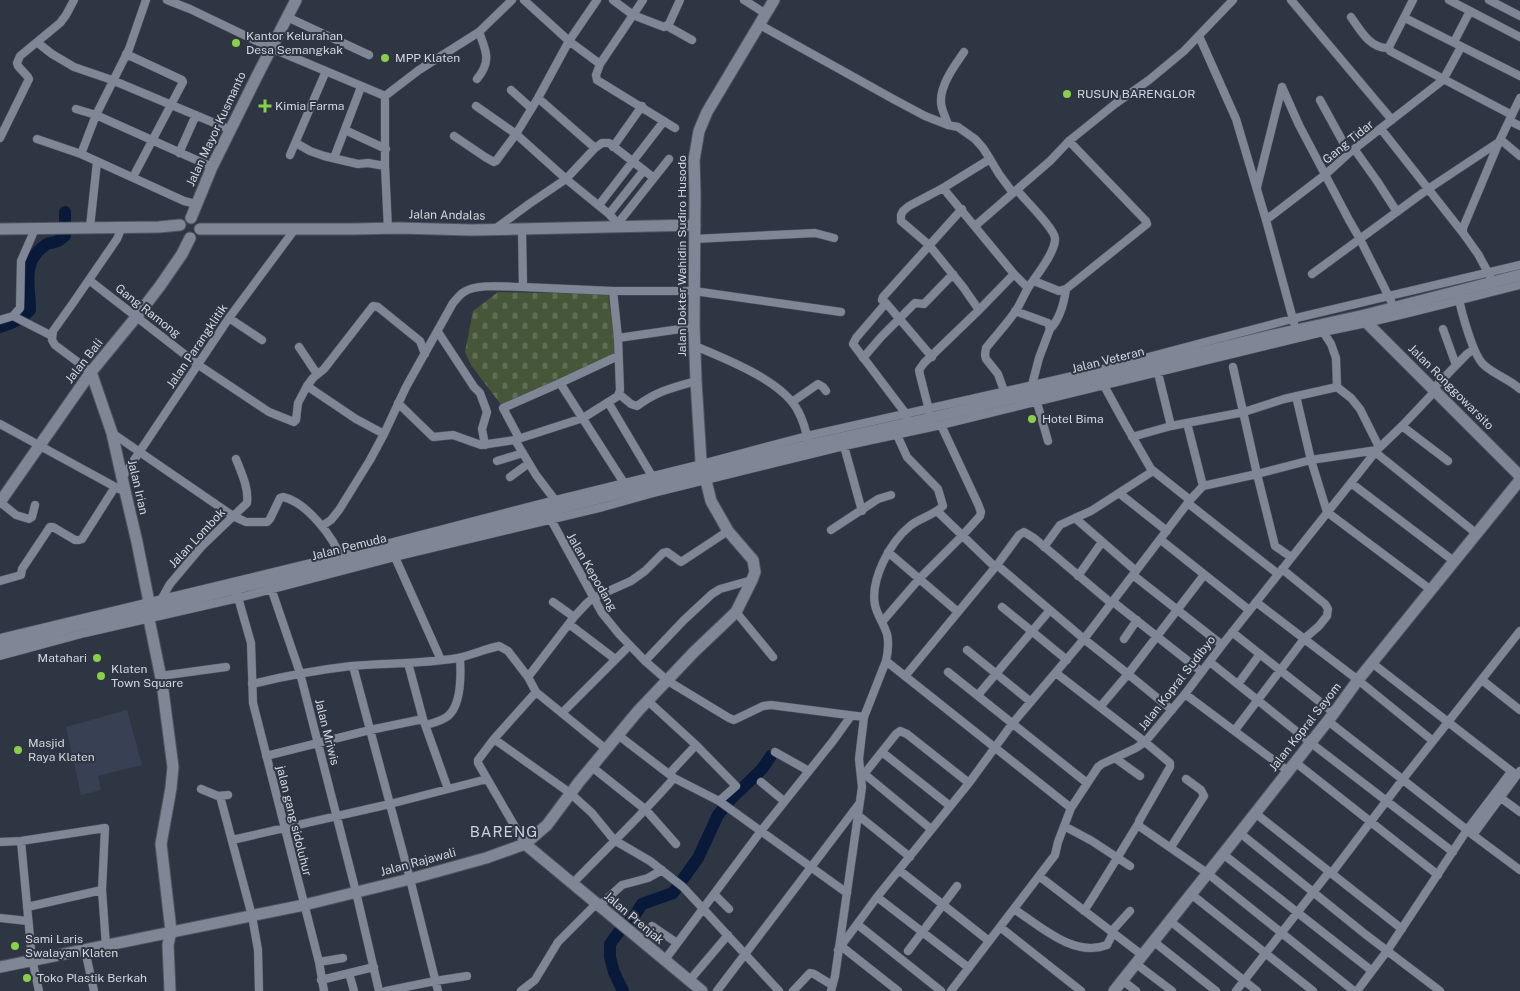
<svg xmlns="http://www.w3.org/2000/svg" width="1520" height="991" viewBox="0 0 1520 991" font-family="'Public Sans',sans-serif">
<defs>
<pattern id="cemetery-stones" width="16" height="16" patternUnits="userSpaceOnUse" patternTransform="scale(1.25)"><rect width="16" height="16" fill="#455639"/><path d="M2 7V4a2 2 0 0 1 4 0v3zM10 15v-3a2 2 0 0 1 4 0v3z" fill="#5f6e55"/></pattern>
</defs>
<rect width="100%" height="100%" fill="#2f3643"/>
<path fill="#374153" d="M127,710L142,765L98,776L101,790L81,795L66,727Z"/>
<path fill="url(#cemetery-stones)" d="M498,292L608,294L618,356L505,410L471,365L465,352L473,311Z"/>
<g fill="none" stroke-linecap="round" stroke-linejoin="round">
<path stroke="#08193a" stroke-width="12" d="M0,327C11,324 22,319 30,310C30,286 21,263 44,246C47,243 51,243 55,242C59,241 62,238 65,236V212
M623,991L614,972L610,957V944L618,933L633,918L642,904L673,893L698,858L718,815L731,799L762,769L771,756"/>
<defs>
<path id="street" d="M167,0L190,9L271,48L385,96
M524,0L569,41L600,64L633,15L613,0
M597,0L569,41L538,98L516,134L566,179L609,214L620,226
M643,0L633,15L664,27L669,24L680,0
M744,0L766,14
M1291,0L1392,120
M1413,0L1390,45L1389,48L1390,51L1512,115
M1449,0L1520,37
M1489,0L1520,16
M287,17L369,55
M1351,17C1360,30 1370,49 1389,48
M1405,18L1520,76
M760,25L895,100L925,116L948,125L958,127L975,139L983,148L990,159
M667,26L692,40
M1199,36L1236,119L1266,220L1294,323
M1454,42L1470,11
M38,43L52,54L74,67L112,80L231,130
M126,54L182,80L183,82L133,177
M600,64L596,75L597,80L675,128
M477,79C492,61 486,51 479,32
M1282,87L1299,125L1349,220L1360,239L1391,301
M511,90L531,108
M1320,100L1349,153
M76,109L96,115L212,167
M1510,121L1520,126
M948,125C946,117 941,110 941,102C940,85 955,65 964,52
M1381,129L1463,233
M345,130L386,149
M454,136L485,157L494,162L496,161L516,134L476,106
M0,138L29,79L28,77L18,66L17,63L20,56L60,23L66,15L74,0
M37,139L81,154L184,201L196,204
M1501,140L1520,156
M296,143L310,151L324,156L358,164L368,163L385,166
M613,147L642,106
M595,148L602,143H609L654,178
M1355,150L1377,181L1397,212
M179,153L196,115
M81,154L96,115L129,49L146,0
M290,155L326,71
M334,158L361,87
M1257,187L1282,87
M943,188L1014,274L1028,288
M599,205L664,121
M609,214L644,170
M1266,220L1326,174L1349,153L1443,80L1461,47
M619,222L669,159
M975,226L1013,193
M90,227L97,162
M388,229L385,166V96L419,70L479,32L512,0
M495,229L529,204L566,179L595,148L538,98
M694,239L815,233L834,238
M1312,274L1428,189L1499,142
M1490,276L1478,254L1463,233V228L1499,142L1520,98
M89,280L197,364L269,412L294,422L296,420L298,403L307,386L313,378L324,369L373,306L378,307L420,341L425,354
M1034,281L1059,291L1066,289L1147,224L1146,221L1069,141
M613,291H694L841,312
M1458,295C1461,310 1473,356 1484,365C1495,375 1509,379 1520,389
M886,303L932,357
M979,310L1014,274
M1015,311L1048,323L1050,329L1039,358L1032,385
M13,316L52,336
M229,318L262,340
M0,320L13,316L20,308L21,261L35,229
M1050,329C1060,319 1064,303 1066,289
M1443,329L1456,365
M1322,330L1331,344L1336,358L1337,387
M438,332L474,387L480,393L487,412L482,429L485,445
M618,338L694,327
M695,346C726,359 783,381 798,411C803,420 806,431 808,441
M299,347L317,374
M618,356L560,383L624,483
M863,358L881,337L915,303L924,304L953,274
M91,372L55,345L52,340L53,331L73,303L117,239L122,227
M1158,373L1171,426
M1102,382L1125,424L1151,469L1190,500
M307,386L356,419L384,434
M1433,389L1467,354L1474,349
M1004,391L998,374L986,359L985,355L986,348C996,335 1008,323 1017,309C1021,302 1024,295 1028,288C1035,277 1056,252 1055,238C1054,228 1024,199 1017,190
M619,394L631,404L637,406C657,391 672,388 696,381
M1296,396L1311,460L1327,512L1431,590
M1036,399L1048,441
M608,402L652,476
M792,402L818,384L823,387L826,391
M398,403L433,437L453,435L481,445L515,440L583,418L618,396L620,390L618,338L613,291L523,287L522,229
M930,414L920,375L919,370L924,363L979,310L963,287L929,245L901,221V215L903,211L909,206L943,188L990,159L999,174L1013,193L1050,161L1069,141L1115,104L1149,80L1184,51L1233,0
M907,418L906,414L853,344L856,338L886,303L882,300L883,297L962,209
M1187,423L1203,486
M0,424L119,489
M1402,426L1448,461
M112,433L233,516L246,522H267L270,519L280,498L283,497C306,502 334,537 341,559
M1132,437L1171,426L1244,412L1284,399L1337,387L1351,398L1360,409L1379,447
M519,438L503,408L560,383
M515,440L536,475L555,500
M844,446L862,511
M1375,452L1477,534
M497,461L523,453
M510,477L529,463
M122,478L229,318L295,229
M1351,483L1455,562
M1119,493L1167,531
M0,502L16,515L29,519L32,517L35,505
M1189,504L1278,574
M937,511L995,567
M549,516L602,613L619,634L645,661L668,681L729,718L734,720L763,706L771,705L864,717
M1075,518L1091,511L1153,471
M322,526L331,520L339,510L370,460L384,434L406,387L453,303C457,299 460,294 464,292C477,283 508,287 523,287
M831,530L878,499L891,495
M1161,540L1249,610
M1044,547L1060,525L1075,518L1136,571
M888,552L958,612
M394,555L441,660
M1291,557L1275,546L1257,474L1311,460L1377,450
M997,565L1084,639L1128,674L1100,707
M1133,575L1222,645
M1078,576L1102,542
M0,581L21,575L22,569L50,527H53L75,540H79L82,539L115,487
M270,585L300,673L356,892L379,991
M237,594L251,643L253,703L319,962L324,991
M162,598L170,584L202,546L247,503C249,488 241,472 236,459
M1112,601L1202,672
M553,602L574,617
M1256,602L1358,680L1433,741
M1002,607L1067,660
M736,612L773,657
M882,622L919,579L962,536L980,516L981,512L978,504L941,425
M569,624L615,659
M1232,632L1334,713
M0,638L340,556L555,500L702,464L807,436L1099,370L1292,319L1520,265
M1124,639L1137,620
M967,650L1031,702
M0,656L85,633L238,598L395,557L603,507L657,492L844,446L941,425L1323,332C1389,320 1454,301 1520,285
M645,661L684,620L712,594L720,589L752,580
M886,661C888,652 889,642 887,634C884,624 877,615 875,605C870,580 890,542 910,526C920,518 934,515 943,506L938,489L907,457L897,435
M1210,662L1311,743L1453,852
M408,663L423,719L448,789
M1372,663L1515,774
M353,666L410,879L438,991
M948,672L1087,783
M1056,673L1145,742L1170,763V767L1139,821V826L1207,873L1354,991
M906,675L997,565L1019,535L1024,532L1034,538L1111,603
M160,676L226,667
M528,677L574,617L587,603L593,598L631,581L645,571L663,553L667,552L681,562L728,531
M1482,680L1520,710
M252,684C285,676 317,670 351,666C386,663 423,664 458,658C472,655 485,649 499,646L508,651L528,677L536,692L606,749
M1238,684L1260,654
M1185,694L1288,771
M978,695L1050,610
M1172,710L1128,674L1204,575
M562,713L629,646
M1328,721L1467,830L1511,772
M426,725C433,723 442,721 448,716C462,704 461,674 460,658
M1235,730L1304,639L1319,626L1327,616L1328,609L1325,604L1282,569
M618,735L674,778L719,801L736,786L696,745L648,701
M494,739L570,793L592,813L614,840L650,861L683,887L779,991
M775,752L809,771
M882,752L950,806
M266,756L370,730L423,719
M1115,758L1140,776
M1295,762L1438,875
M592,767L646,810L676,844
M862,772L931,829
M865,773L896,734L900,731L907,734L969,783
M669,774L696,745
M761,782L784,801
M201,789L218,796L228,795
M220,796L252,916L258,950L259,991
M1501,798L1520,812
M719,801L847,893
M1255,813L1402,929
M859,816L910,857
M1064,826L1092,841L1130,866
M1240,833L1365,934L1440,991
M1473,835L1520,870
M232,840L390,804L487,779
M21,841L32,959L39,991
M0,842L21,841L105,828L102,890L106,946
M525,844L478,763V760L494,739L536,692
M1171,847L1204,796L1201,790L1186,779
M1223,854L1372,971
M899,870L989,941
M1331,874L1403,779L1520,631
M1039,876L1142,955
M573,883C607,848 642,815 674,778
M714,894L729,909
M1191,894L1313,991
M877,897L969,968
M27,907L102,890
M598,907L622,885L648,878L662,870
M1014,909C1040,926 1074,958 1107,945L1113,933
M1084,911C1103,882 1120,853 1138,824
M0,918L28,921
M1169,920L1257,991
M857,924L941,991
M652,926L677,943
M1000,927L1081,991
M1111,932L1130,911
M1153,941L1216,991
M841,946L898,991
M85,950L94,991
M838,950L877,897L969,783L1012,724L1084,639L1190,500L1203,486L1257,474L1233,367
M908,951L957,886
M664,961L761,831L833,741L851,716
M319,962L343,958
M1135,963L1172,991
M349,973L354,991
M321,980L374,967
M1122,980L1136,991
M689,981L728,935
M386,991L435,981L467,976
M521,991L535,980L558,942L596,904
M717,991L859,804
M793,991L810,973L814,974L832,985
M831,991L835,976L862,787L859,759L864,717L886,661L1071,808
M951,991L1055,855L1058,842L1071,808L1098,767L1102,764L1136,748L1145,742L1185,694L1222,645L1377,450L1402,426L1435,391
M1236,991L1329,872
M1357,991L1387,951L1467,830L1473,835L1520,771"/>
<path id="secondary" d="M191,218L212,167L257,76L296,0
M0,229L159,227L180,225
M200,229H353L399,228L472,230L695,225
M1365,315L1368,324L1520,476
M91,372L112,433L125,491L137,542L149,602V619L162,683L173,767L171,788L161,844L171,931L168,945L170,991
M0,502L91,372L137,316L160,286L182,254L190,238
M0,647L83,624L148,610L393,550L810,445L931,418L1269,336L1365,315L1520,275
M525,844L702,991
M0,967L304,905L410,879L486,858L525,844L547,825L579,782L638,711L694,652L736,612L752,580L755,572L753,560L728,531L711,501L701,461L696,381L694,327L695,194L694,160L699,131L707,112L774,0
M1114,991L1231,844L1334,713L1358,680L1520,480"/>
</defs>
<use href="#street" stroke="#4f5560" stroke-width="9"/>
<use href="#secondary" stroke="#4f5560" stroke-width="13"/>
<use href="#street" stroke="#7f8796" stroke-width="8"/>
<use href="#secondary" stroke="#7f8796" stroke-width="11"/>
</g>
<g fill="#89cf49" stroke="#2f3643" stroke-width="2">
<circle cx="236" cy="43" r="5"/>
<circle cx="385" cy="58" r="5"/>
<circle cx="1067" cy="94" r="5"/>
<path d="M262.5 98.5h5v5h5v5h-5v5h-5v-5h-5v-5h5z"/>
<circle cx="1032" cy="419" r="5"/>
<circle cx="97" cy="658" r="5"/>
<circle cx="101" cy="676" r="5"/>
<circle cx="18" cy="750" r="5"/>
<circle cx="15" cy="946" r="5"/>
<circle cx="27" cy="978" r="5"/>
</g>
<g text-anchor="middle" stroke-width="4" stroke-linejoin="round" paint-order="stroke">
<g font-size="12" fill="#d2d7df" stroke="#2f3643" text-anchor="start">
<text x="246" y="40">Kantor Kelurahan<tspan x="246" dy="14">Desa Semangkak</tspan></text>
<text x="395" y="62">MPP Klaten</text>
<text x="1077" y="98">RUSUN BARENGLOR</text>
<text x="275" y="110">Kimia Farma</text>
<text x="1042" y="423">Hotel Bima</text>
<text x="87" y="662" text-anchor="end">Matahari</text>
<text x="111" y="673">Klaten<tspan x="111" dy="14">Town Square</tspan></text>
<text x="28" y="747">Masjid<tspan x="28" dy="14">Raya Klaten</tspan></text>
<text x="25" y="943">Sami Laris<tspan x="25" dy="14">Swalayan Klaten</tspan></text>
<text x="37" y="982">Toko Plastik Berkah</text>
</g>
<g font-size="12" fill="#d2d7df" stroke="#2f3643">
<text transform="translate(216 129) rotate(-65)" y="4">Jalan Mayor Kusmanto</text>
<text transform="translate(1348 142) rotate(-39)" y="4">Gang Tidar</text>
<text transform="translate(447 215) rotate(1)" y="4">Jalan Andalas</text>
<text transform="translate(682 256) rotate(-90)" y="4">Jalan Dokter Wahidin Sudiro Husodo</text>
<text transform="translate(148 311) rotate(38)" y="4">Gang Ramong</text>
<text transform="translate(197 346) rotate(-56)" y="4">Jalan Parangklitik</text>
<text transform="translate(1108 360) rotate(-14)" y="4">Jalan Veteran</text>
<text transform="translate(84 361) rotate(-52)" y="4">Jalan Bali</text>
<text transform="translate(1451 387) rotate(45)" y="4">Jalan Ronggowarsito</text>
<text transform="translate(138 487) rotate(77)" y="4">Jalan Irian</text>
<text transform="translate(197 538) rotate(-47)" y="4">Jalan Lombok</text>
<text transform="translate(349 547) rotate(-14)" y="4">Jalan Pemuda</text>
<text transform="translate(592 572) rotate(60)" y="4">Jalan Kepodang</text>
<text transform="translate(1177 683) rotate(-52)" y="4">Jalan Kopral Sudibyo</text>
<text transform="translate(1305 727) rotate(-52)" y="4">Jalan Kopral Sayom</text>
<text transform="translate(327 732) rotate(76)" y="4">Jalan Mriwis</text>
<text transform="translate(294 821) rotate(76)" y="4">jalan gang sidoluhur</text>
<text transform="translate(418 862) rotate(-15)" y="4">Jalan Rajawali</text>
<text transform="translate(634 918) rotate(40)" y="4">Jalan Prenjak</text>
</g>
<g font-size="15" letter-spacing="1" fill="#c9d2e3" stroke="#2f3643">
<text x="504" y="837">BARENG</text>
</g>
</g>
</svg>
